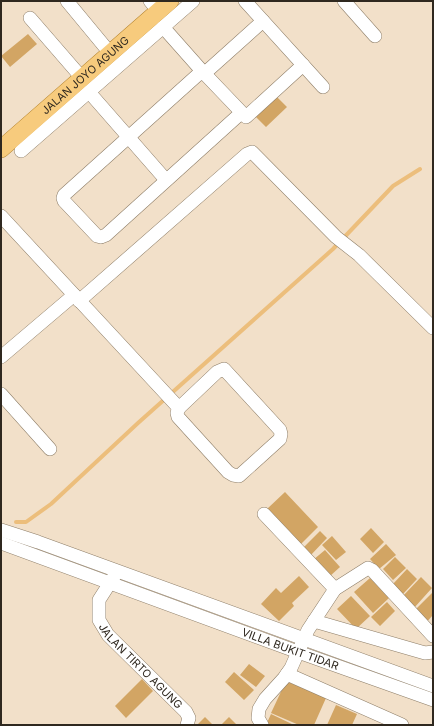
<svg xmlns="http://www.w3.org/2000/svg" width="434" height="726" viewBox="0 0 434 726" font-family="Inter,sans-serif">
<rect width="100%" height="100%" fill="#f2e0c9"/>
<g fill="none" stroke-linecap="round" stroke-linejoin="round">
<path stroke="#ecbe7c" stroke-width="4" d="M16,522H26L51,504L138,423L333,249L393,186L420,169"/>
</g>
<path fill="#d2a564" d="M28,34L37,44L10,67L1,56Z
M277,97L287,107L266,127L256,117Z
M285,492L318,527L301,544L267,509Z
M371,528L384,542L373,553L360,539Z
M320,531L327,538L310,556L303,548Z
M332,536L346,552L336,560L322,545Z
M386,544L396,555L379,569L370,559Z
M325,550L340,567L329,577L313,560Z
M395,557L406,568L393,580L383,569Z
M407,569L417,579L403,594L393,584Z
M299,576L309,587L292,603L294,606L279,621L261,604L276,588L281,593Z
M421,577L432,588L414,608L402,597Z
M370,578L389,598L373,613L354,592Z
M433,592V615L424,625L412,613Z
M351,596L370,616L356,629L337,609Z
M387,602L395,611L380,626L371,617Z
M249,664L265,676L256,687L240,675Z
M234,672L254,690L244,700L225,682Z
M142,679L153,691L126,718L115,706Z
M286,681L326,698L314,725H299L271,713Z
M336,705L357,714L352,725H327Z
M271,714L294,725H266Z
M205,717L213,725H197Z
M229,717L237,725H221Z"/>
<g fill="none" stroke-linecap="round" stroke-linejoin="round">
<defs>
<g id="minor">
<path d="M67,1L110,53"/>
<path d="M150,1L158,11"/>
<path d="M245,1L323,87"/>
<path d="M344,1L375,36"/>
<path d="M30,18L82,78"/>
<path d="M163,27L202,71"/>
<path d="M205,73L263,21"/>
<path d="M89,92L166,180"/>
<path d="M241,113L106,235L101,237L97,236L64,201L63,198L64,195L202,71L246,117L303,65"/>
<path d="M21,151L193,1"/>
<path d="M1,216L179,408"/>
<path d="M79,301L247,154L252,152L336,237L359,255L433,328"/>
<path d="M1,357L74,295"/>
<path d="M224,369L280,430L281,434L280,439L239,476L233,475L228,472L178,417L177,413L179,408L217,372Z"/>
<path d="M1,394L50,449"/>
<path d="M264,514L335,589"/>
<path d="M1,530L38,542L433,686"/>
<path id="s1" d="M1,543L298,652L433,700"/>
<path id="s2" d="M115,575L99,600V620L108,635L186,712L189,718L187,725"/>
<path d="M314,621L425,653L433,652"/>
<path d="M287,674L402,725"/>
<path d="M262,725L258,718L259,709L265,699L284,678L291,668L308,630L335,589L368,568L372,570L433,636"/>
</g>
<g id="major">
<path id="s3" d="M1,149L170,1"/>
</g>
</defs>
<use href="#minor" stroke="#8e7e68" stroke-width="14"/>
<use href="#major" stroke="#ae7c24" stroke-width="18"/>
<use href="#minor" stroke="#fff" stroke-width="13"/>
<use href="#major" stroke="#f7cb7d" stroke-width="17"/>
</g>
<g text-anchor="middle" stroke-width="3" stroke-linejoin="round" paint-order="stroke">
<g font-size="11" fill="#2f281f" stroke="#f2e0c9">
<text dy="4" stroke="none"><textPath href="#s3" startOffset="112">JALAN JOYO AGUNG</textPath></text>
<text dy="4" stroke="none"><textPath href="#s1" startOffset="308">VILLA BUKIT TIDAR</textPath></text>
<text dy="4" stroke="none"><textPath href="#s2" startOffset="112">JALAN TIRTO AGUNG</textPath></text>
</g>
</g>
<rect width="434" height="726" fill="none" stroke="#2f281f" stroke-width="4"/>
</svg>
